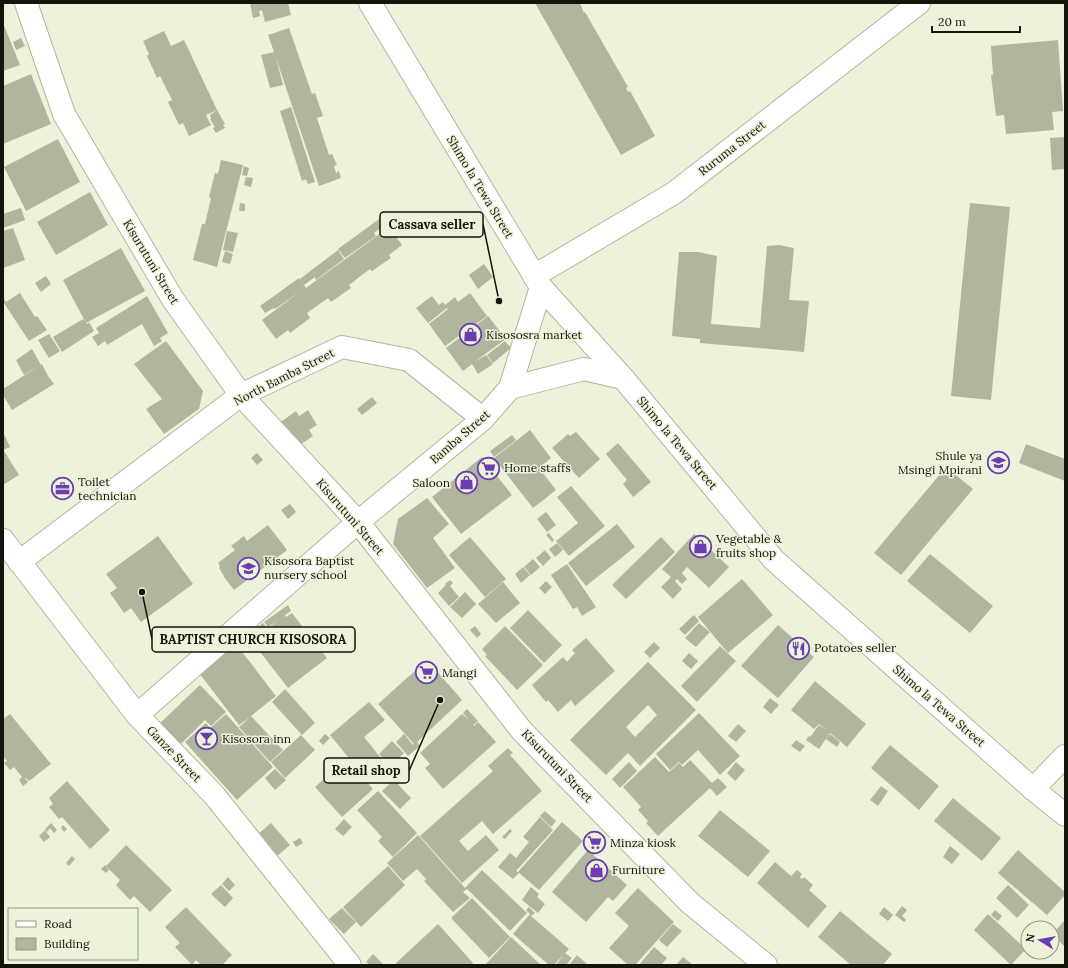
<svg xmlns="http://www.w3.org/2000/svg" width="1068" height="968" viewBox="0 0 1068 968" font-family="Lora,serif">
<rect width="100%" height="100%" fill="#ecf3da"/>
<path fill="#afb69d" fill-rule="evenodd" d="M250,3H288L291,15L265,22L262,10L259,11L260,16L253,18Z
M535,3H580L584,13L585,12L628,87L626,88L628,92L630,91L655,136L621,155Z
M3,23L20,65L3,71Z
M289,28L312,94L315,93L323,116L317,118L329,155L332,154L337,165L334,166L336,173L339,171L341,178L319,186L276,58L283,85L270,88L261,55L274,52L268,35Z
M164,31L171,46L184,40L217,110L206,115L211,125L189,136L183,123L179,125L168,102L172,100L160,76L157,78L147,56L149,54L143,41Z
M21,38L25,46L16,50L13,42Z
M1058,40L1063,111L1052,112L1054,130L1006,134L1004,115L996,116L991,75H993L991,46Z
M31,74L51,124L3,144V86Z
M291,107L315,182L308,184L306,179L302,181L280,111Z
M217,110L225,124L223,125L225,128L216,133L213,128L215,127L210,119H211L210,115Z
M1065,137V169L1052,170L1050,138Z
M58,139L80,182L26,211L4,167Z
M221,160L243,165L217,267L193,260L202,224H205L211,198L209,197L215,173L218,174Z
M244,166L249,168L247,176L242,175Z
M246,177L253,178L251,187L244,185Z
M90,192L108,225L56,255L37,222Z
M240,203L245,204V211H239Z
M970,203L1010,207L991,400L951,396Z
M21,208L25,220L3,228V214Z
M386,214L395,228L392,230L389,226L384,230L382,227L374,233L376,236L345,258L338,249Z
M389,227L402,245L389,255L391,258L372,271L370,269L349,285L351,288L331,302L328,298L307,313L310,318L290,333L288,330L276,339L262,320L301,291L275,309L274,308L265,313L260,306L299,278L306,288Z
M13,228L25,260L3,268V231Z
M227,231L238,233L233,252L223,250Z
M779,245L794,248L789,300L809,301L804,352L700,343V339L672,336L679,252H698L717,256L711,324L760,328L767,246Z
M121,248L145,291L86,323L63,280Z
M338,250L344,259L316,280L315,277L304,285L300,279Z
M225,251L233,254L230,264L222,262Z
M484,264L493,277L478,289L469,275Z
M46,276L51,284L41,292L35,283Z
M20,293L35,317L37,316L47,330L29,341L4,303H3V297L6,302Z
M470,293L487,316L445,346L429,324L448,309L447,308L428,323L416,308L432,296L439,305L443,302L445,305L455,297L458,302Z
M147,296L168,333L160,338L162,341L154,346L142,324L107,345L105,341L98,346L92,337L99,333L96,328Z
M488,316L506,339L474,362L486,355L493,364L478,374L472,364L463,371L446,348Z
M83,319L87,324L89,322L94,331L62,352L53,337Z
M49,334L60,351L49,358L38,340Z
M166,341L203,391L199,409L164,434L146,409L162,399L134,364Z
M505,341L511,348L493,363L487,355Z
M32,349L41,365L42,364L48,376L54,384L12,410L3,395V389L39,366L24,375L16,360Z
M372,397L377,403L362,415L357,409Z
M308,410L317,425L309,430L313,436L294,449L278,424L296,411L299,416Z
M530,430L551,458L539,468L556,490L533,508L494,458Z
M3,432L10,447L3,450Z
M576,432L600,459L579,478L552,448L568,434L570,436Z
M512,435L516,440L494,457L490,451Z
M618,443L651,482L633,497L623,484L627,480L606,454Z
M1026,444L1065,459V481L1019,463Z
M3,451H4L19,475L3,485Z
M257,453L263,460L257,465L251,458Z
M482,457L512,495L461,534L432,497Z
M946,467L973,489L901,575L874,553Z
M571,486L605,526L569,556L556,541L578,523L557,497Z
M427,498L449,524L433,538L455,568L427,588L393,544L398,519Z
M290,504L296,512L288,519L281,510Z
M546,512L556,525L547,532L537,519Z
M617,524L635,547L586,586L568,563Z
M268,525L287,550L234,590L224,577V576L219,568L220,566L218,563L235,550L231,546L244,536L247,541Z
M549,533L554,540L552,542L546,535Z
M694,534L729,567L709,588L687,567L682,573L687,579L682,584L677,579L675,581L682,589L673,599L661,587L671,577L662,569Z
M158,536L193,584L141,622L131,608L124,613L110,593L117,588L106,574Z
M470,537L506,579L485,597L449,555Z
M661,537L675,552L626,599L612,585Z
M557,543L563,550L555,557L549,549Z
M545,550L551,558L543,566L536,558Z
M930,554L993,606L970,633L907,581Z
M533,559L540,567L531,575L524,567Z
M567,564L596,607L582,616L577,607L573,609L551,575Z
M523,567L530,575L521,583L515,574Z
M742,579L773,615L728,653L698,617Z
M450,580L453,583L450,586L459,597L449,606L438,593L446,585L445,584Z
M546,581L552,587L545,594L539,588Z
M503,582L520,603L496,623L478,604Z
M465,592L476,604L462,618L450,607Z
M288,605L291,611L285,615L286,617L292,613L327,658L288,688L247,635L263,623L269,630L268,628L280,619L268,627L264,622Z
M528,610L562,645L544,663L510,628Z
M694,615L699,621L685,635L679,629Z
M699,623L710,632L696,647L685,638Z
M778,625L814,657L778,698L741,666Z
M475,626L481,634L477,638L470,630Z
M505,626L543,665L517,690L485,656L487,655L482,649Z
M586,638L615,671L575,706L571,700L558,712L548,700L546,702L532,685L563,657L567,662L575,653L572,650Z
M654,642L660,648L650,658L644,652Z
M236,644L276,696L251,716L283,750L270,762L239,727L250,717L239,725L199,673Z
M720,646L736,661L697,702L681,686Z
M689,653L698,661L691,669L682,661Z
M427,660L462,700L417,742L420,746L408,756L396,742L404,734L413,745L414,744L378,704Z
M648,662L696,710L640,766L628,753L606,775L570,740ZM648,705L657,715L635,737L626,727Z
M815,681L866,724L847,747L830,733L819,749L806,740L809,736L810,737L819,725L827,730L819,724L814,729L791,710Z
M200,685L226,712L211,726L205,720L179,746L158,725Z
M285,689L315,723L302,735L272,702Z
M770,698L779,705L771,714L763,707Z
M369,702L385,720L364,737L389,768L370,784L330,735Z
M467,709L478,721L473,725L474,726L478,722L496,742L443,789L425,768L430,764L420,753L462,714L469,720L463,713Z
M699,713L740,756L720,775L698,750L682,765L679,762L670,770L656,754Z
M10,714L51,764L29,781L26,778L28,776L24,780L26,779L28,782L23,786L19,780L22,777L14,767L10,770L4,763L7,761L3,756V719Z
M226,714L273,767L237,800L185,742L206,723L210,728Z
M738,724L746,731L736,742L728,736Z
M325,734L330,738L323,745L319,741Z
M830,734L840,742L837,747L826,739Z
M301,735L315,750L285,778L271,762Z
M796,740L805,746L800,752L791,746Z
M392,741L404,753L391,766L379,754Z
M890,745L939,786L919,810L871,768Z
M508,748L513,753L510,755L542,791L493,834L482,821L459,841L468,851L486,835L499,850L462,883L420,836L493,771L488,766Z
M655,757L669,772L679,763L683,767L690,760L712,783L718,778L727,787L717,796L710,788L658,836L646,823L648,821L638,810L641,807L623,787Z
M346,759L373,789L342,817L315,787Z
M629,762L637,771L620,788L612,779Z
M736,762L745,770L735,781L727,773Z
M275,769L286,780L275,790L265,778Z
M394,780L411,798L400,809L382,791Z
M67,781L110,830L90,849L62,817L59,819L49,807L53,804L49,798Z
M881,786L888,791L878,806L870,800Z
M378,791L417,833L393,857L378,841L382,837L357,810Z
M953,798L1001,838L982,861L934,821Z
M720,810L770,851L748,877L698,836Z
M545,811L556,821L551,827L540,816Z
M540,817L553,830L516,871L519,873L513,879L498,867L510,853L516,858L529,842L523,837Z
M344,819L352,827L343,836L335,829Z
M562,822L583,841L539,890L518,872Z
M51,823L57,830L54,833L50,828L47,832L45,829Z
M271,823L290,845L276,857L257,835Z
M63,825L67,829L64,832L61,828Z
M510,829L512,831L505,839L502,837Z
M45,830L50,837L44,842L39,836Z
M418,835L465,888L482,870L527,913L510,931L467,889L463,892L470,898L453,912L424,881L426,879L417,869L403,881L387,863Z
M300,838L303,843L296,847L293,842Z
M126,845L172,890L150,912L134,896L130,900L116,885L120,880L106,866Z
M950,846L960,854L952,864L943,857Z
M588,850L627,885L613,901L608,897L586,922L552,892Z
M1018,850L1065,892V895L1047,915L998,873Z
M72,856L75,859L69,866L66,863Z
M775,862L791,876L797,870L802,874L800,877L802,879L804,877L813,885L809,890L827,906L808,928L757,883Z
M105,865L109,870L106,873L101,869Z
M388,866L405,885L361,927L343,907Z
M228,877L235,885L229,891L222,884Z
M221,885L233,898L225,907L211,894Z
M1008,885L1029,905L1017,918L996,898Z
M531,887L539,894L537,897L545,904L538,913L522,900Z
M638,888L674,922L635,965H628L609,948L629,926L615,913Z
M472,898L510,937L489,958L451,918Z
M902,906L907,910L902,916L906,920L904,922L895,915Z
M186,907L232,955L222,965H201L196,960L192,965L175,947L180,943L165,927Z
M529,907L535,913L531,916L569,949L554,965H549L513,934L530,914L526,910Z
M884,907L893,915L888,921L879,914Z
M342,908L356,922L344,934L329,919Z
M995,910L1002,916L998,921L991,915Z
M840,911L892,954L883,965H851L818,937Z
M988,914L1026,949L1011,965L974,930Z
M1065,920V947L1052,934Z
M438,924L473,963L471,965H396L395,964Z
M673,924L682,931L667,947L659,940Z
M511,937L541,965H485Z
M654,947L667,958L661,965H639Z
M565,953L572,958L566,965H556Z
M373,954L384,965H370L366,962Z
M577,955L588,965H569Z
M683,957L693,965H676Z"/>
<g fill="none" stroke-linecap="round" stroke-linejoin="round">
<defs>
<path id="street" d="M26,3L64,114L172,298L241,395L358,522L522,731L690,903L766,965
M534,276L674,193L919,3
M510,388L541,287
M3,540L137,715L214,795L350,965
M19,562L241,395L342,347L409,360L483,419
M137,715L358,522L483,419L510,388L584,369L623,378
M1033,789L1065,756"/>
<path id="secondary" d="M370,3L541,287L623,378L774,560L1033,789L1065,815"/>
</defs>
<use href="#street" stroke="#b1b79f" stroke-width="24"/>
<use href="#secondary" stroke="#b1b79f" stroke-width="24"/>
<use href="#street" stroke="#fff" stroke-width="22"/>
<use href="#secondary" stroke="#fff" stroke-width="22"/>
</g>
<defs>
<symbol id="shop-ring" viewBox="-11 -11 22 22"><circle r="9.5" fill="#ecf3da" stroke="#6d3cb3" stroke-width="1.5"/><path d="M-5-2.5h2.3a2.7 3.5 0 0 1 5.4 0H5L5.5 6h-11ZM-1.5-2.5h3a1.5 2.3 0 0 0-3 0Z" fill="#6d3cb3"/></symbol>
<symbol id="school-ring" viewBox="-11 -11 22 22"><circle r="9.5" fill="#ecf3da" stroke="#6d3cb3" stroke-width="1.5"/><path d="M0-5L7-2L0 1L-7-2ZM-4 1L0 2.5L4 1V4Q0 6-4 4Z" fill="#6d3cb3"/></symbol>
<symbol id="supermarket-ring" viewBox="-11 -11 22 22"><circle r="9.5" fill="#ecf3da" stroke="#6d3cb3" stroke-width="1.5"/><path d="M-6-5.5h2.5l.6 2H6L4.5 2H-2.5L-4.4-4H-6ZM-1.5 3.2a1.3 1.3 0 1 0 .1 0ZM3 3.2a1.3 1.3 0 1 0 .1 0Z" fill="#6d3cb3"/></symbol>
<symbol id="office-ring" viewBox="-11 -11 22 22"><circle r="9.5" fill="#ecf3da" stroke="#6d3cb3" stroke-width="1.5"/><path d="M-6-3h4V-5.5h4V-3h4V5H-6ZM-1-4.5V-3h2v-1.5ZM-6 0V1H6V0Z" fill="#6d3cb3"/></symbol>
<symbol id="restaurant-ring" viewBox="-11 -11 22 22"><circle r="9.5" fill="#ecf3da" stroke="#6d3cb3" stroke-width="1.5"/><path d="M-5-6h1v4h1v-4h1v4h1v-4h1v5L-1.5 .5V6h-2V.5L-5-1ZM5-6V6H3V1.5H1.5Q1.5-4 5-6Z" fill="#6d3cb3"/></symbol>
<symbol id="bar-ring" viewBox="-11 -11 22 22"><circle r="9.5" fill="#ecf3da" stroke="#6d3cb3" stroke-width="1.5"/><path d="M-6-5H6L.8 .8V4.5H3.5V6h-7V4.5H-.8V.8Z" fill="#6d3cb3"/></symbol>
</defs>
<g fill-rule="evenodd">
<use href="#shop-ring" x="458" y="322" width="25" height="25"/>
<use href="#school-ring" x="986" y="450" width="25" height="25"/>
<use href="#supermarket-ring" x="476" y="456" width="25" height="25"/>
<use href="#shop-ring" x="454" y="470" width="25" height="25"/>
<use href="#office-ring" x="50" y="476" width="25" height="25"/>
<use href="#shop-ring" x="688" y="534" width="25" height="25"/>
<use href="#school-ring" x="236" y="556" width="25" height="25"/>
<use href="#restaurant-ring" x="786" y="636" width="25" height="25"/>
<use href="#supermarket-ring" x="414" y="660" width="25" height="25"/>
<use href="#bar-ring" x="194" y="726" width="25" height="25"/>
<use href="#supermarket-ring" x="582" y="830" width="25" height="25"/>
<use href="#shop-ring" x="584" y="858" width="25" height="25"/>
</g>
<g text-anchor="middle" stroke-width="3" stroke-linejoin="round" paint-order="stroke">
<g font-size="12" fill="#13150c" stroke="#ecf3da">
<text transform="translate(732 148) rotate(-38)" y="4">Ruruma Street</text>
<text transform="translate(480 187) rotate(59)" y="4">Shimo la Tewa Street</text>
<text transform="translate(151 262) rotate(59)" y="4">Kisurutuni Street</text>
<text transform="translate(284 377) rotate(-27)" y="4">North Bamba Street</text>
<text transform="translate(460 437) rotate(-41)" y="4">Bamba Street</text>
<text transform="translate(677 443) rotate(50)" y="4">Shimo la Tewa Street</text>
<text transform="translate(350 517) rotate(49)" y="4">Kisurutuni Street</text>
<text transform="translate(939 706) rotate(41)" y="4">Shimo la Tewa Street</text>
<text transform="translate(174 754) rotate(46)" y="4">Ganze Street</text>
<text transform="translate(557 766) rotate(46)" y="4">Kisurutuni Street</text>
</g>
<g font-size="12" fill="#13150c" stroke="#ecf3da" text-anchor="start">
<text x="486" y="339">Kisososra market</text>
<text x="982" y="460" text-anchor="end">Shule ya<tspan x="982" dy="14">Msingi Mpirani</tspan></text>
<text x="504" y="472">Home staffs</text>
<text x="78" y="486">Toilet<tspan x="78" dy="14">technician</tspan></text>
<text x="450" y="487" text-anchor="end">Saloon</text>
<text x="716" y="543">Vegetable &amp;<tspan x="716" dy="14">fruits shop</tspan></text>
<text x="264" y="565">Kisosora Baptist<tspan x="264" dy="14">nursery school</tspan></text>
<text x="814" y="652">Potatoes seller</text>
<text x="442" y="677">Mangi</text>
<text x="222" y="743">Kisosora inn</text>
<text x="610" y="847">Minza kiosk</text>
<text x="612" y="874">Furniture</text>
</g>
</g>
<path fill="none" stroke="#13150c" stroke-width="1.5" d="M499 301L483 224M142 592L152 639M440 700L409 771"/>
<g fill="#13150c" stroke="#ecf3da" stroke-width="1.5">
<circle cx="499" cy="301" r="4"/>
<circle cx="142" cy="592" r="4"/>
<circle cx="440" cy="700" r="4"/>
</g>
<g fill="#ecf3da" stroke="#13150c" stroke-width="1.5">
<rect x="380" y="212" width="103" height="25" rx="4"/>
<rect x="152" y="627" width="203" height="25" rx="4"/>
<rect x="324" y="758" width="85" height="25" rx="4"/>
</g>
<g font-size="13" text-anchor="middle" font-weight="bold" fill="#13150c">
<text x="432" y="229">Cassava seller</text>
<text x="253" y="644">BAPTIST CHURCH KISOSORA</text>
<text x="366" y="775">Retail shop</text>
</g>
<rect width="1068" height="968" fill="none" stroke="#13150c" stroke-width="8"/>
<rect x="8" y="908" width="130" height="52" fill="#ecf3da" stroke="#959a88"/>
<rect x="16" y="921" width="20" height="6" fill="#ffffff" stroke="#959a88"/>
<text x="44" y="928" font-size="12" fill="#13150c">Road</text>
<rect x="16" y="938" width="20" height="12" fill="#afb69d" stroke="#959a88"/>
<text x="44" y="948" font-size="12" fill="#13150c">Building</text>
<g transform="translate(1040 940) rotate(281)"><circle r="19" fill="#ecf3da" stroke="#959a88"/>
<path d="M0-3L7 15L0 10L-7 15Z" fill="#6d3cb3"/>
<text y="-6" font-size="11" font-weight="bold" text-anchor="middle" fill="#13150c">N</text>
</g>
<path d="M932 26v6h88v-6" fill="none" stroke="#13150c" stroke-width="2"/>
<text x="938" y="26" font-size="12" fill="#13150c" stroke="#ecf3da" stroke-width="3" paint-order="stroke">20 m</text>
</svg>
